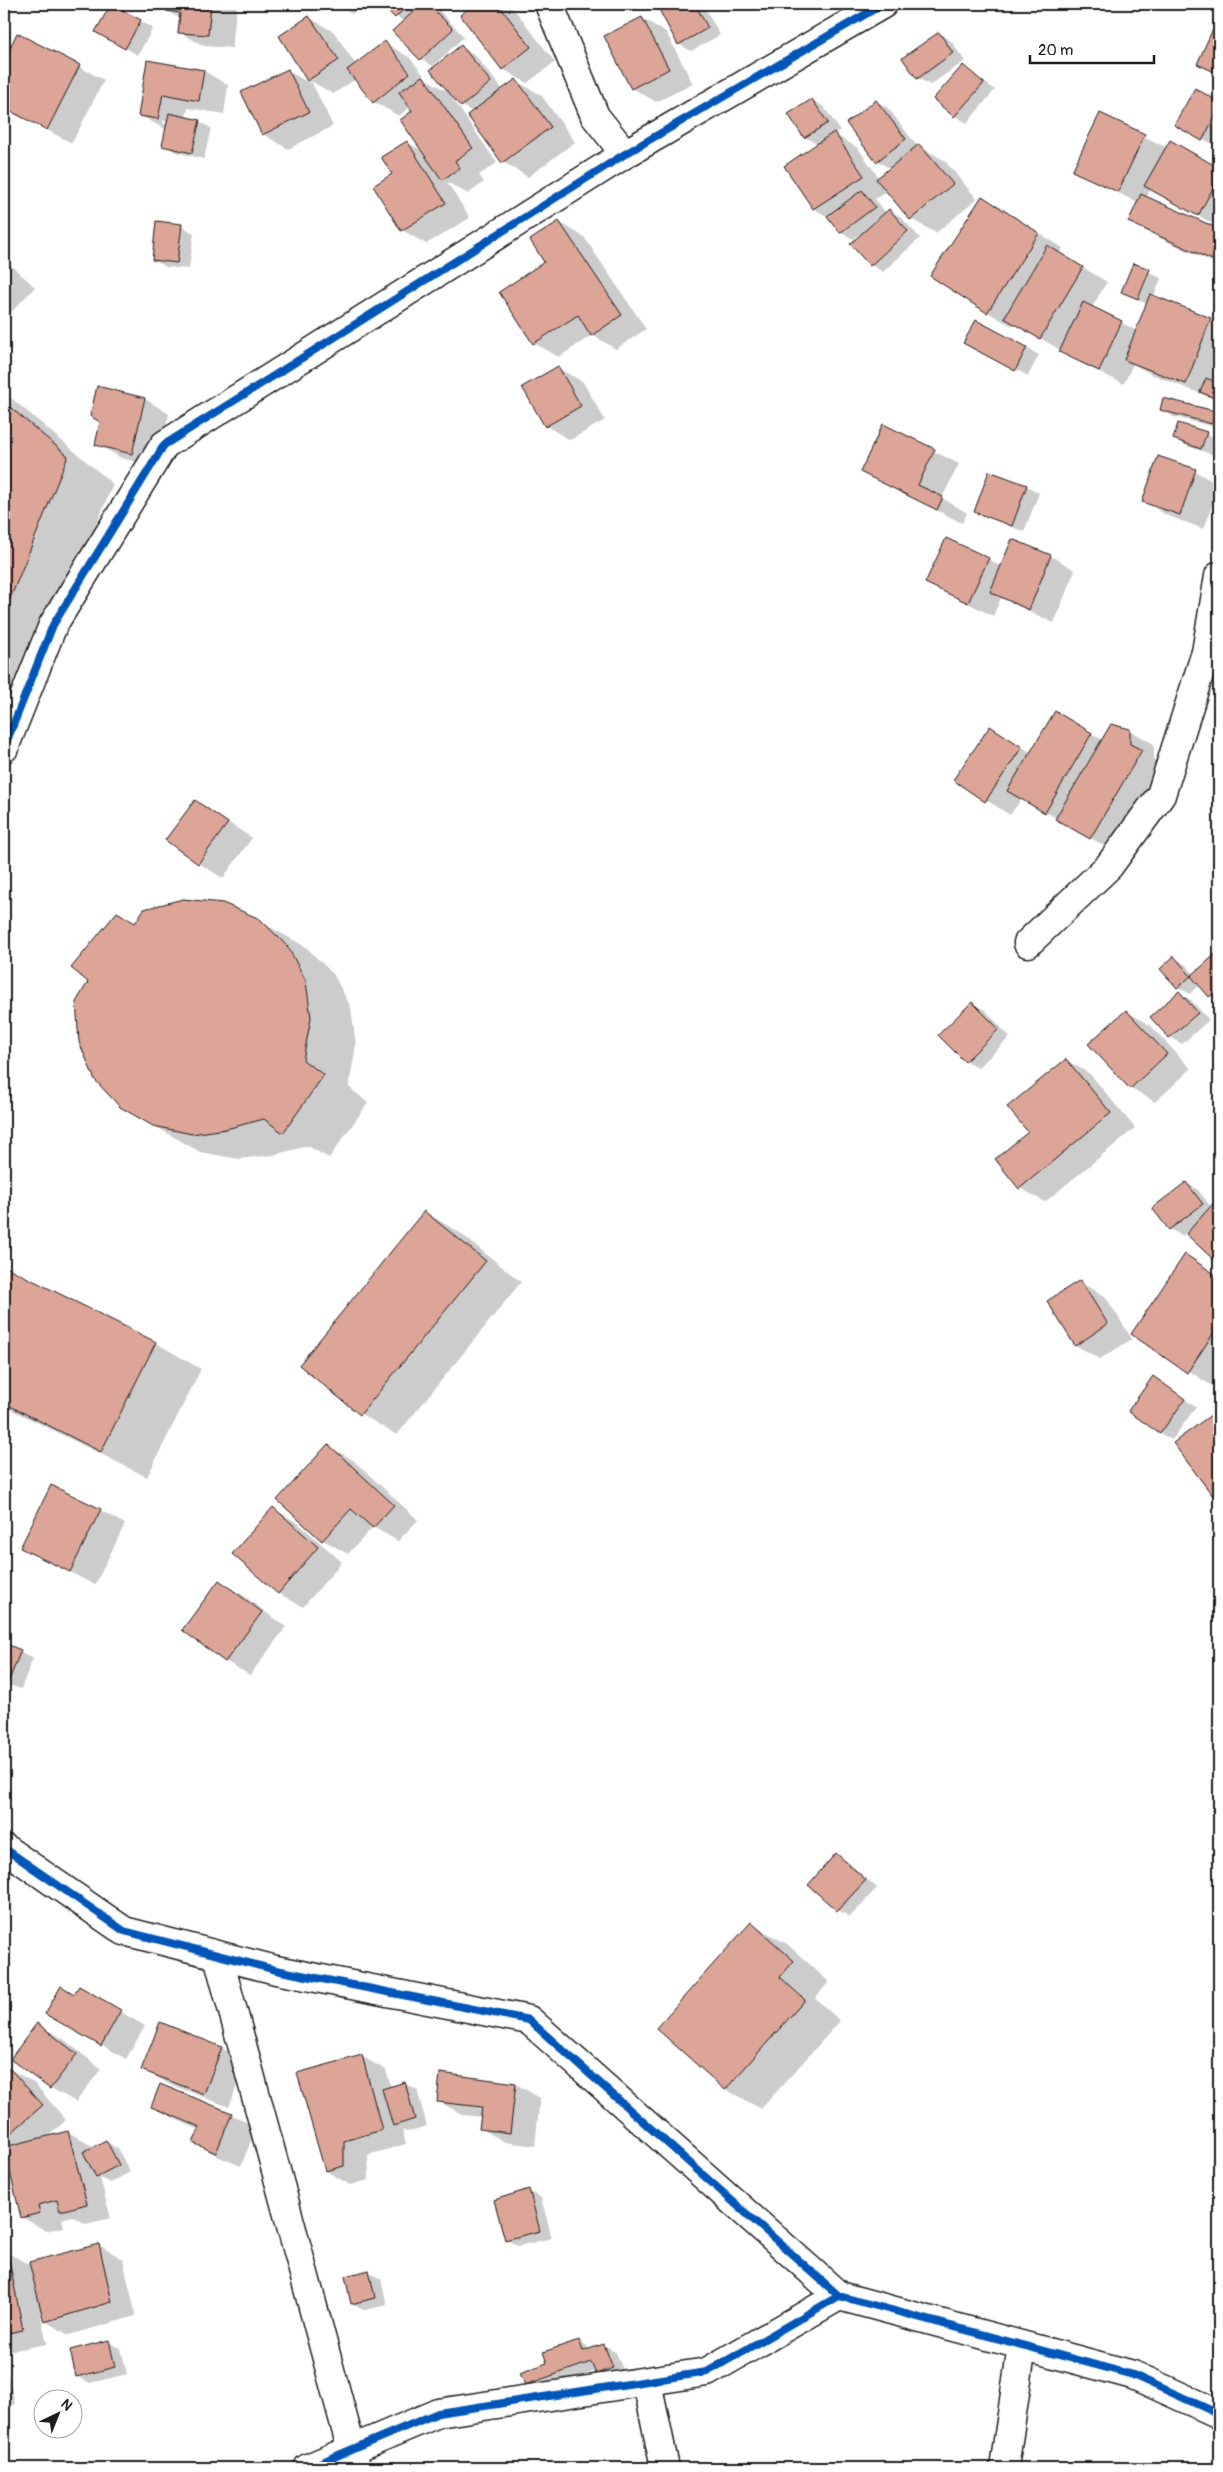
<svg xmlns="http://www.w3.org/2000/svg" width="1223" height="2472" viewBox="0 0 1223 2472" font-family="Pangolin,sans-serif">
<rect width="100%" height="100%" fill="#fff"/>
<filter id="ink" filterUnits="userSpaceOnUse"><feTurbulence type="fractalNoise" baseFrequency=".02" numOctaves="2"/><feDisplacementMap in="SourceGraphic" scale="10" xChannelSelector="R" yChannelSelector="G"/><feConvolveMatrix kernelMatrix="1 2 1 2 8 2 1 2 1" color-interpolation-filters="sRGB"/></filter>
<g filter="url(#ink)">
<path fill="#0003" fill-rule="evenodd" d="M136,4H151L147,10Z
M167,4H237L232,48L204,46L179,32L181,19L167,11Z
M336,4H362L352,14Z
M382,4H428L438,9L464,37L433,66L421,59L404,22Z
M477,4H506L514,9L555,62L527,83L503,69L462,15Z
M657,4H703L720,35L691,51L679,44Z
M112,5L153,28L138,55L97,32Z
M310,18L334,32L356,65L385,43L409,57L428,80L448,92L497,163L479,175L484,182L468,194L447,182L470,218L426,244L402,230L393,175L407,142L424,152L413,112L410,107L399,116L374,102L356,79L333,94L311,81L333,126L288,149L263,134L288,71L311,84L280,37Z
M642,18L666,32L693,84L656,102L632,88Z
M1213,33L1219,36V75L1198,63Z
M939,34L951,41L965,61L930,85L918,78Z
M18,35L104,80L72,143L4,108V63Z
M461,47L474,54L503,90L516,81L541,95L575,142L528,177L503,162L469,116L473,112L462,106Z
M148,62L204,71L228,85L224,114L188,108L186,118L199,121L211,128L204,159L176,152L163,145L167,130L139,115ZM163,120L173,126L172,128L163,123Z
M963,66L995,90L967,123L955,116Z
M1195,90L1219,103V147L1176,125Z
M812,100L824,107L840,130L834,134L858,148L879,178L891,169L877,161L876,101L888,108L918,147L919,146L944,160L977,199L936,233L911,219L887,191L875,199L886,213L889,210L901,217L920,238L883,272L871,265L860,234L853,239L841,232L830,218L814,209L785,166L818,144L805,137Z
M1100,114L1167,148L1170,141L1219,169V227L1151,189L1146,198L1219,231V265L1155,236L1130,222L1138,203L1074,170Z
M982,198L1063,248L1059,253L1107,282L1092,307L1137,331L1147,304L1123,292L1134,265L1161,278L1154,297L1219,324V375L1216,383L1219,384V401L1151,374L1133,364L1124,384L1085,365L1014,322L1012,326L987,312Z
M559,222L584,237L646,329L616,349L592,335L559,357L534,343L546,262Z
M181,226L194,233L189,269L166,267L153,260Z
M4,259L35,287L4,320Z
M976,321L1039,355L1028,376L977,349Z
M558,368L583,382L605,420L570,440L546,426Z
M4,392L113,484L4,753Z
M145,399L169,414L157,467L121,458L97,444Z
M1162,410L1214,413L1219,415V428L1174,417Z
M1179,424L1207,434L1219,441L1214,455L1187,446L1175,439Z
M884,426L959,464L942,498L967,513L962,523L862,472Z
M1195,471L1219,485L1204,529L1168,516L1144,502Z
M990,472L1027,486L1039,493L1024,532L975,511Z
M1013,541L1051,556L1075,570L1054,623L1001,598L993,616L927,582L988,559L1002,567Z
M990,727L1032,753L1080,727L1103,740L1129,730L1154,744V759L1166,766L1115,852L1022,798L1010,815L955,780Z
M195,801L252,838L223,878L198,863L167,840Z
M259,921L306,947L334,975L351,1008L356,1045L349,1087L368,1103L329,1158L308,1146L273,1155L239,1159L200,1152L120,1106L136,924Z
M1219,953V1001L1210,996L1200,985L1190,994L1178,987L1162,969L1174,958L1186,965L1194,974Z
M1179,993L1191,1000L1209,1020L1182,1044L1170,1037Z
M972,1003L985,1010L1010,1037L978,1068L965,1061Z
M1126,1011L1151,1026L1191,1069L1155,1102L1131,1088Z
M1066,1060L1090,1074L1135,1128L1045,1202L1020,1188L996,1160L1030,1132Z
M1186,1183L1198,1190L1212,1208L1219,1199V1263L1186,1233L1182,1236L1170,1229L1153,1209Z
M425,1212L460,1233L521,1282L397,1435L361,1414L300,1365Z
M1185,1256L1219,1276V1376L1212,1386L1132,1334Z
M4,1267L156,1343L201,1369L147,1477L4,1406Z
M1080,1282L1105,1296L1132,1339L1100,1359L1075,1345Z
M1154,1377L1196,1407L1172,1440L1160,1433Z
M1219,1411V1502L1175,1444Z
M328,1446L353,1460L418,1520L398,1541L373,1527L348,1554L323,1540L279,1500Z
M273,1509L298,1523L342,1562L303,1607L278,1593Z
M100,1510L125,1524L95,1585L21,1547Z
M220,1582L244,1596L286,1627L250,1675L225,1661Z
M4,1644L33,1658L21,1689L4,1683Z
M836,1855L848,1862L877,1888L850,1917L838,1910L809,1885Z
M751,1924L787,1944L829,1982L815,1998L840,2021L761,2109L725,2089Z
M79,1988L145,2026L126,2059L47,2013L75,1996Z
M37,2024L62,2038L101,2069L76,2102L51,2088L11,2058Z
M160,2024L222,2048L246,2062L229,2107L167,2083L143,2069Z
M361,2056L386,2070L391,2087L404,2083L417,2090L427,2126L406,2132L402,2130L406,2144L368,2155L369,2180L350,2185L326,2171Z
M10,2069L34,2083L66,2120L47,2137L68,2132L92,2146L93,2149L106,2142L118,2149L130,2172L110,2183L100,2178L111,2218L86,2224L72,2216L62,2219L64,2227L46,2231L22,2217L6,2157L4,2156V2074Z
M516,2084L540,2098L535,2146L505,2142L480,2128L482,2117L463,2115L438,2101Z
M152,2106L231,2114L256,2128L241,2166L219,2157L194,2142L200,2130L177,2120Z
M529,2191L541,2198L552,2238L518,2246L506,2239Z
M99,2245L123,2259L136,2316L69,2335L45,2321L43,2315L41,2316L47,2344L4,2352V2251L31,2265Z
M369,2272L381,2279L387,2305L365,2310L352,2303Z
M579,2341L591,2350L604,2345L616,2352L625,2375L609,2380L596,2371L538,2392L526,2385Z
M109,2342L121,2349L127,2374L90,2383L77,2376Z
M4,2368L7,2370L15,2404L4,2407Z"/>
<path fill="#dda498" stroke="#1c1c1c" d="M111,4L141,20L125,49L95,32Z
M166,4H211L208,35L178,33L180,13L166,11Z
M380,4H409L395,18Z
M422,4H428L453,29L420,60L392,31Z
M475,4H498L531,47L502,70L460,15Z
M656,4H695L708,28L678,45Z
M309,16L339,60L307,81L279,36Z
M642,17L669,69L631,89L604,36Z
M1212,31L1219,35V74L1197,64Z
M939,32L953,53L917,79L902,58Z
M17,33L80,65L47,130L4,108V60Z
M385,41L410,73L373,103L347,70Z
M461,45L491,82L461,107L430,70Z
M147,60L204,70L199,101L163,94L158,119L138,116Z
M963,65L984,83L954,117L933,99Z
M288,69L309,112L262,135L241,92Z
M423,76L473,148L455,161L460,168L442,180L400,120L412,111L399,92Z
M516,79L551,127L502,163L467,115Z
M1195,88L1219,102V109L1202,141L1174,125Z
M812,99L828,123L804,138L788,114Z
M876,100L906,139L876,162L846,123Z
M169,113L200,120L192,153L162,146Z
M1100,113L1145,134L1118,192L1072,171Z
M834,132L864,176L813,209L784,166Z
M1170,140L1219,168V177L1198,216L1144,186Z
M407,141L446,203L401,231L373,186L392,174L381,157Z
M919,144L953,184L910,220L876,179Z
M862,190L875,207L840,233L827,216Z
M1141,194L1219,229V263L1128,222Z
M982,196L1039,233L987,313L930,276Z
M889,209L908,231L870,266L850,244Z
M156,221L182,224L177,263L152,260Z
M559,221L622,315L591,336L578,315L533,344L499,292L544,262L530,240Z
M1047,245L1083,267L1040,339L1004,318Z
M1133,263L1150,269L1138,299L1121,292Z
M1150,294L1211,318L1186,384L1124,360Z
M1083,302L1122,321L1099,371L1059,352Z
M976,320L1027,347L1015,371L963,343Z
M558,366L581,406L545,427L522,387Z
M1206,378L1219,383V400L1200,392Z
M97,386L145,398L132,454L95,445L100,422L90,416Z
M1163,398L1215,411L1212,424L1160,410Z
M4,402L68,456L4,614Z
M1178,423L1207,432L1201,449L1173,439Z
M883,424L935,449L918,485L943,497L937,510L860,472Z
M1158,456L1196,469L1180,515L1142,502Z
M989,471L1027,485L1012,526L974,512Z
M946,538L989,558L968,603L925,583Z
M1012,539L1051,555L1029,610L990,592Z
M1055,711L1092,733L1045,813L1007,791Z
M1111,724L1130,729V744L1142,750L1090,839L1055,819Z
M990,726L1022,747L985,802L953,780Z
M195,800L228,823L198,864L165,840Z
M183,899L223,903L260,919L288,947L306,981L311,1018L303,1060L324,1075L283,1133L264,1119L226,1129L192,1134L153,1126L120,1107L95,1080L79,1042L76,1002L88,982L71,968L117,912L135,923L144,909Z
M1219,951V988L1209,997L1191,976Z
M1174,956L1191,976L1177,988L1160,969Z
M1179,991L1198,1013L1169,1038L1150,1017Z
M972,1002L999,1029L965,1062L938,1035Z
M1126,1010L1167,1054L1130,1089L1088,1044Z
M1066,1059L1111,1113L1019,1189L995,1159L1028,1132L1007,1107Z
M1186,1182L1203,1204L1169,1230L1152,1208Z
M1219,1197V1258L1216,1262L1186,1234Z
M424,1211L486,1261L360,1415L299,1365Z
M1185,1254L1219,1277V1325L1187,1373L1131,1334Z
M4,1266L156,1342L101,1452L4,1403Z
M1080,1280L1108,1324L1075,1346L1047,1301Z
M1153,1376L1185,1399L1160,1434L1128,1411Z
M1219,1409V1504L1173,1443Z
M328,1444L394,1505L373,1528L351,1509L322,1541L277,1500Z
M51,1485L101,1509L70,1572L20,1548Z
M273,1507L318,1547L278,1594L232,1554Z
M219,1580L262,1612L225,1662L182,1630Z
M4,1643L21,1650L8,1683L4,1681Z
M836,1853L866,1880L837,1911L808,1885Z
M751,1922L794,1961L780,1977L805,2000L725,2090L656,2028Z
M61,1986L74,1994L79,1986L121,2010L101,2046L45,2014Z
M160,2022L222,2047L204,2094L141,2070Z
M37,2023L77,2054L50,2089L10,2059Z
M362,2055L382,2130L344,2141V2166L325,2171L297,2073Z
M9,2068L43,2105L4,2139V2073Z
M440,2073L516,2083L510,2133L479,2129L482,2107L437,2102Z
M405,2082L415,2119L393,2126L382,2089Z
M160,2084L232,2113L216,2153L193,2143L200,2127L151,2107Z
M68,2131L87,2204L60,2211L57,2200L38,2205L40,2213L21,2218L4,2147Z
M106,2140L119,2165L96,2177L83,2152Z
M529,2189L540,2231L505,2240L494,2200Z
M99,2244L112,2302L44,2322L29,2262Z
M4,2250H7L23,2330L4,2334Z
M369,2270L375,2298L351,2304L345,2276Z
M109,2340L115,2367L76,2377L70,2350Z
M579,2340L583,2351L604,2344L613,2368L596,2374L591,2362L525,2385L520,2373L547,2363L543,2352Z"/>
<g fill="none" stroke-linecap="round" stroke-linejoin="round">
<defs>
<path id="minor" d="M549,4L595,116L625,154
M4,748L53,625L164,445L625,154L883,4
M1028,943L1109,866L1161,795L1206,652L1219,576
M4,1848L124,1931L276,1970L529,2020L839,2296L1133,2375L1219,2414
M218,1956L356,2466
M647,2382L665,2468
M308,2468L438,2413L707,2372L839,2296
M1004,2468L1022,2346"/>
</defs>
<use href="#minor" stroke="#1c1c1c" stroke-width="31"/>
<use href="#minor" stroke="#fff" stroke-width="28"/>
<defs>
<path id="cycleway" d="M4,748L53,625L164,445L625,154L883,4
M4,1848L124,1931L276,1970L529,2020L839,2296L1133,2375L1219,2414
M308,2468L438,2413L707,2372L839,2296"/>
</defs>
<use href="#cycleway" stroke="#fff" stroke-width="11"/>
<use href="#cycleway" stroke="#0057b8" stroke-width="8"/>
</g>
</g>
<rect width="1223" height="2472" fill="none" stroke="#fff" stroke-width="20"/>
<rect x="10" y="10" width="1203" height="2452" fill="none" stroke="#1c1c1c" stroke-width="2" filter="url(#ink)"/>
<g transform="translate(58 2414) rotate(43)"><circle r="24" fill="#ffffff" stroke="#a4a4a4"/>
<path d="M0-4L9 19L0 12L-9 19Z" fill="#1c1c1c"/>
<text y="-8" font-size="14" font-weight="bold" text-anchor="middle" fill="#1c1c1c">N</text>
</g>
<path d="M1030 55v8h124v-8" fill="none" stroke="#1c1c1c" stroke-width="2.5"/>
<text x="1038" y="55" font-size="15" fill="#1c1c1c" stroke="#ffffff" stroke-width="4" paint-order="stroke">20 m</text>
</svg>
